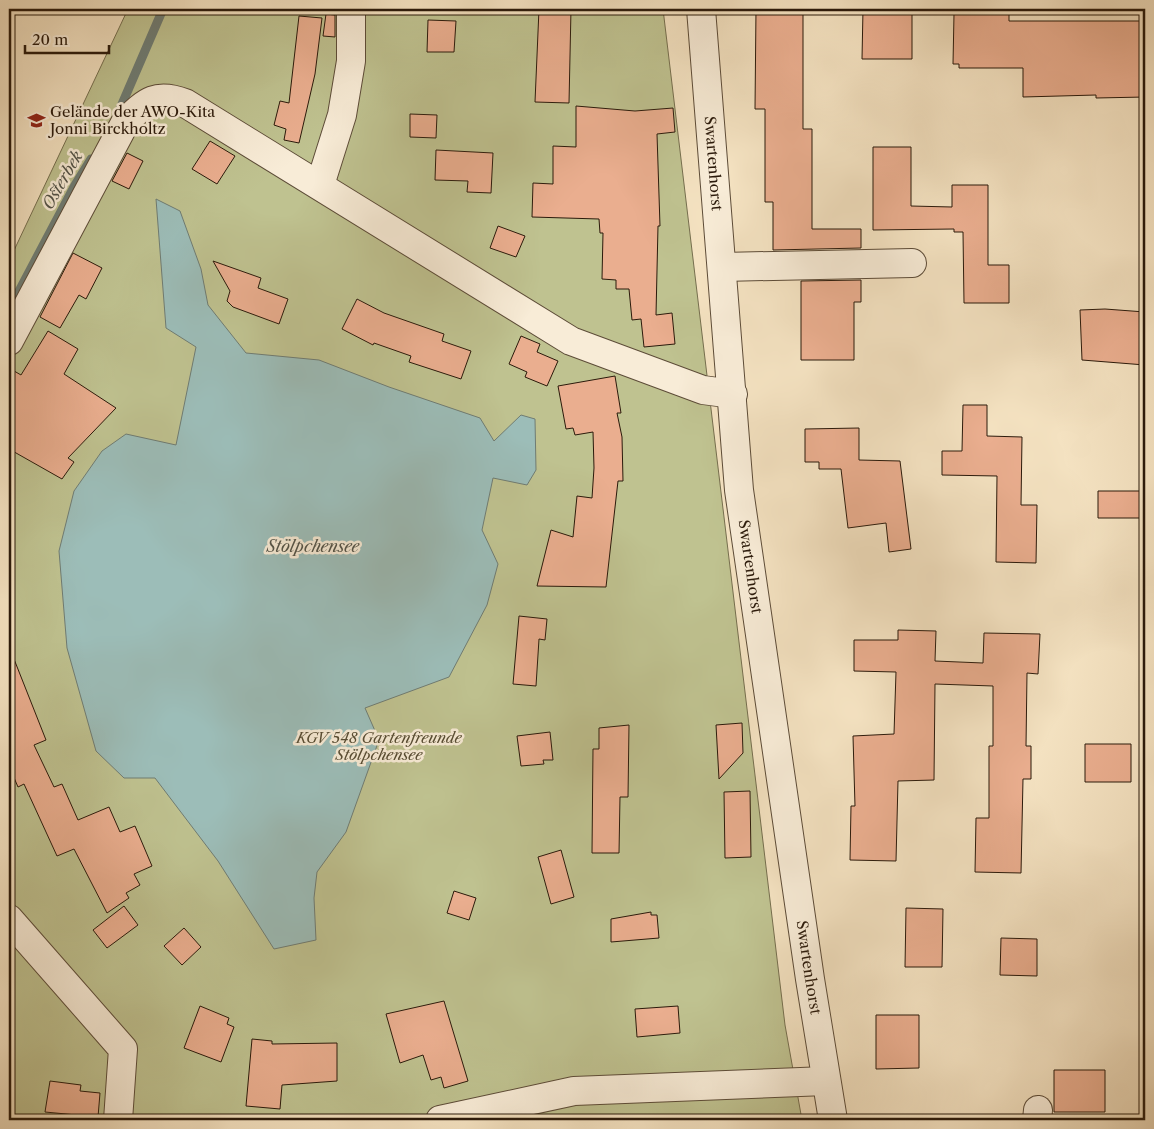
<svg xmlns="http://www.w3.org/2000/svg" width="1154" height="1129" viewBox="0 0 1154 1129" font-family="'Libre Caslon Text',serif">
<rect width="100%" height="100%" fill="#f4e2c1"/>
<filter id="stains"><feTurbulence type="fractalNoise" baseFrequency=".004" numOctaves="4"/><feColorMatrix values="0 0 0 0 .2 0 0 0 0 .09 0 0 0 0 .02 0 0 0 .5 -.17"/></filter>
<radialGradient id="worn" r=".72"><stop offset=".6" stop-color="#630" stop-opacity="0"/><stop offset="1" stop-color="#630" stop-opacity=".3"/></radialGradient>
<path fill="#bfc290" stroke="#756e4e" d="M128,9H663L785,1025L802,1120H9V261Z"/>
<path fill="#9cbdb8" stroke="#6f7c73" d="M156,199L180,211L201,269L208,305L246,353L319,360L389,387L480,418L494,441L521,415L535,419L536,470L527,485L493,478L482,530L498,564L487,605L449,677L365,708L379,740L346,832L317,872L314,898L316,940L274,949L218,861L155,778H124L96,751L67,648L59,551L74,491L102,451L126,434L176,445L196,347L166,328Z"/>
<g fill="none" stroke-linecap="round" stroke-linejoin="round">
<path stroke="#6f7c73" stroke-width="9" d="M116,118L163,9
M9,310L75,185L91,159"/>
</g>
<path fill="#eaae8f" stroke="#2b1a0b" d="M539,9H571L569,103L535,102Z
M756,9H803V129H812V229H861V248L773,250V202H765V109H755Z
M863,9H912V59H862Z
M326,14L335,15V37L323,36Z
M954,14H1009V21H1145V97L1096,98V95L1023,97V68H959V64H953Z
M299,16L322,18L315,74L299,143L284,140L286,129L274,125L280,101L289,103Z
M428,20L456,21L454,52H427Z
M576,106L635,111L673,108L675,132L657,134L660,226H658L656,315L672,313L675,344L644,347L641,319L632,320L629,289H616V280L602,279L603,233H600L599,219L532,217L533,183L553,184V146L576,147Z
M410,114L437,115L436,138L410,137Z
M210,141L235,156L217,184L192,169Z
M873,147H911V206L952,207V185H988V265H1009V303H964L963,232H954V229L873,230Z
M436,150L493,153L491,193L467,192L468,181L435,180Z
M127,153L143,161L129,189L112,181Z
M498,226L525,236L516,257L490,248Z
M73,253L102,268L86,299L79,295L60,328L40,317Z
M213,261L261,278L258,288L288,299L279,324L233,307L227,301L230,291Z
M861,280V302H854V360H801V281Z
M357,299L384,313L444,334L442,341L471,351L461,379L409,362L411,356L374,343L373,345L342,329Z
M1105,309L1145,312V365L1082,360L1080,310Z
M48,331L78,349L64,374L116,408L68,458L74,462L62,479L9,449V368L21,375Z
M521,336L540,344L537,352L558,361L547,386L525,377L527,372L509,364Z
M615,376L621,413H617L622,437L623,481H618L606,587L537,586L551,530L573,537L577,496L592,498L594,468L593,432L575,435L573,428L566,429L558,386Z
M963,405H987V436L1022,437L1021,505H1037L1036,563L996,562L997,476L942,475V451H962Z
M859,428V460L900,461L911,549L889,552L886,523L848,528L841,469H819V462H805V429Z
M1098,491H1145V518H1098Z
M519,616L547,619L545,640L539,639L536,686L513,684Z
M898,630L936,631L935,661L983,663L984,633L1040,634L1038,674L1027,673L1026,746H1031V779H1023L1021,873L975,872L976,818H989V746H993V686L935,684L934,780L898,781L896,861L850,860L851,806H855L853,736L894,734L896,672L854,671V640H898Z
M10,649L46,740L34,745L54,787L62,784L78,820L109,807L120,832L135,826L152,866L134,874L140,885L126,893L129,898L107,913L74,849L57,856L24,784L18,787L9,766Z
M742,723L743,753L719,779L716,725Z
M629,725L628,797H620L619,853H592L593,749H599V728Z
M550,732L553,760H543L544,764L521,766L517,736Z
M1085,744H1131V782H1085Z
M750,791L751,857L725,858L724,792Z
M561,850L574,897L551,904L538,857Z
M454,891L476,898L469,920L447,913Z
M124,906L138,925L107,948L93,930Z
M906,908L943,909L942,967H905Z
M651,912V915H657L659,938L611,942V919Z
M184,928L201,947L182,965L164,946Z
M1001,938L1037,939V976L1000,975Z
M444,1001L468,1081L444,1088L441,1077L431,1080L423,1055L400,1063L386,1014Z
M200,1006L229,1018L227,1024L234,1027L221,1062L184,1048Z
M678,1006L680,1033L637,1037L635,1009Z
M876,1015H919V1068L876,1069Z
M252,1039L272,1041V1044L337,1043V1081L282,1085L280,1109L246,1106Z
M1054,1070H1105V1112H1054Z
M50,1081L81,1085L80,1091L100,1093L98,1117L45,1112Z"/>
<g fill="none" stroke-linecap="round" stroke-linejoin="round">
<defs>
<g id="minor">
<path id="s1" d="M701,9L739,490L810,979L833,1120"/>
<path d="M320,185L342,115L351,61V9"/>
<path d="M722,267L912,263"/>
<path d="M9,341L126,121C147,101 156,92 185,103L571,341L703,390L733,394"/>
<path d="M9,919L123,1049L118,1120"/>
<path d="M440,1120L574,1091L826,1081"/>
<path d="M1037,1120L1038,1110"/>
</g>
</defs>
<use href="#minor" stroke="#5d4c38" stroke-width="30"/>
<use href="#minor" stroke="#f8ecd7" stroke-width="28"/>
</g>
<defs>
<symbol id="school-bare" viewBox="-9 -9 18 18"><path d="M0-5L7-2L0 1L-7-2ZM-4 1L0 2.5L4 1V4Q0 6-4 4Z" fill="#8f2418" stroke="#f8ecd7" stroke-width="2.5" paint-order="stroke"/></symbol>
</defs>
<g fill-rule="evenodd">
<use href="#school-bare" x="24" y="108" width="25" height="25"/>
</g>
<g text-anchor="middle" stroke-width="5" stroke-linejoin="round" paint-order="stroke">
<g font-size="15" fill="#2b1a0b" stroke="#f8ecd7" text-anchor="start">
<text x="50" y="117">Gelände der AWO-Kita<tspan x="50" dy="17">Jonni Birckholtz</tspan></text>
</g>
<g font-size="15" fill="#2b1a0b" stroke="#f8ecd7">
<text dy="5" stroke="none"><textPath href="#s1" startOffset="155">Swartenhorst</textPath></text>
<text dy="5" stroke="none"><textPath href="#s1" startOffset="560">Swartenhorst</textPath></text>
<text dy="5" stroke="none"><textPath href="#s1" startOffset="965">Swartenhorst</textPath></text>
</g>
<g font-size="15" font-style="italic" fill="#574c33" stroke="#f8ecd7">
<text x="379" y="743">KGV 548 Gartenfreunde<tspan x="379" dy="17">Stölpchensee</tspan></text>
</g>
<g font-size="16" font-style="italic" fill="#535348" stroke="#f8ecd7">
<text transform="translate(62 180) rotate(-60)" y="6">Osterbek</text>
<text x="313" y="552">Stölpchensee</text>
</g>
</g>
<rect width="1154" height="1129" fill="none" stroke="#f4e2c1" stroke-width="30"/>
<rect x="10" y="10" width="1134" height="1109" fill="none" stroke="#2b1a0b" stroke-width="2.5"/>
<rect x="15" y="15" width="1124" height="1099" fill="none" stroke="#2b1a0b"/>
<path d="M25 45v8h84v-8" fill="none" stroke="#2b1a0b" stroke-width="2.5"/>
<text x="32" y="45" font-size="15" fill="#2b1a0b" stroke="#f8ecd7" stroke-width="4" paint-order="stroke">20 m</text>
<rect width="100%" height="100%" filter="url(#stains)"/>
<rect width="100%" height="100%" fill="url(#worn)"/>
</svg>
